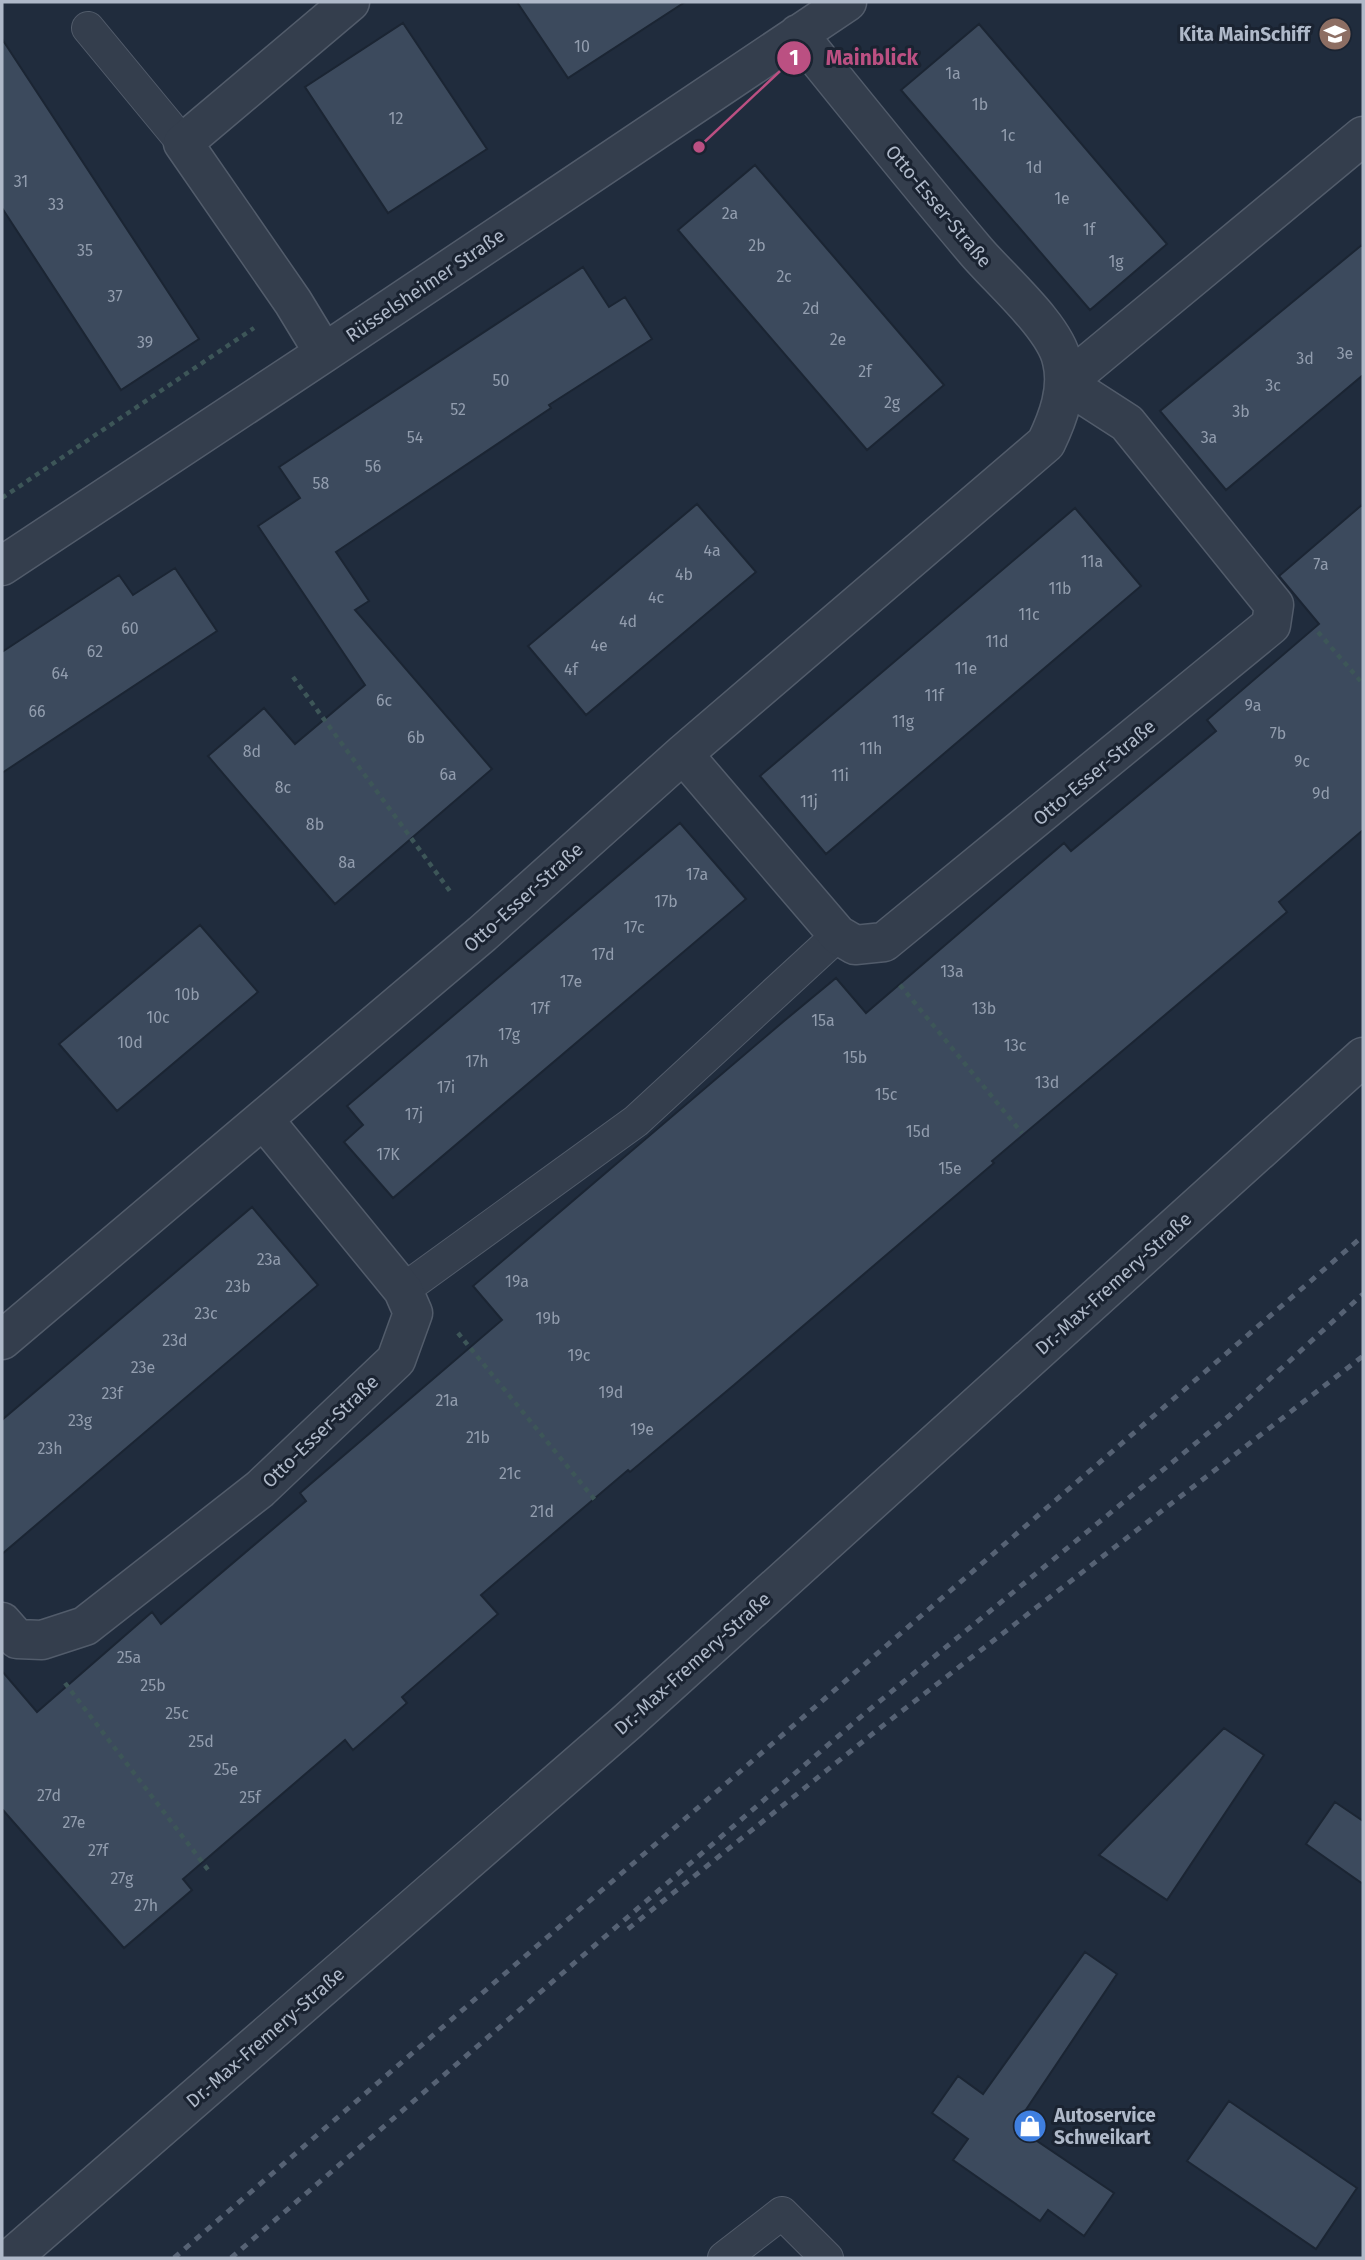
<svg xmlns="http://www.w3.org/2000/svg" width="1365" height="2260" viewBox="0 0 1365 2260" font-family="'Fira Sans',sans-serif">
<rect width="100%" height="100%" fill="#202c3d"/>
<path fill="#3c4a5d" stroke="#1b2533" stroke-width="2" d="M517,2H685L568,78Z
M403,23L487,149L388,213L305,87Z
M979,24L1167,244L1090,310L901,90Z
M2,39L199,339L121,390L2,208Z
M755,165L944,385L867,450L678,230Z
M1363,244V375L1226,490L1160,411Z
M583,267L609,307L625,297L652,339L549,405L551,408L336,552L369,601L355,610L492,769L335,904L208,756L264,708L295,744L365,685L258,526L300,498L279,467Z
M697,504L756,572L586,715L528,646Z
M1363,504V830L1279,902L1287,912L992,1161L994,1163L734,1385L630,1472L628,1470L481,1595L498,1614L402,1697L407,1703L353,1750L345,1740L183,1879L192,1890L124,1948L2,1809V1671L37,1712L152,1612L161,1624L306,1501L300,1493L502,1320L473,1286L784,1021L836,978L866,1013L1064,843L1071,851L1216,731L1207,720L1319,624L1279,576Z
M1075,508L1141,586L826,854L760,776Z
M175,568L217,631L2,773V652L119,575L133,595Z
M680,823L746,899L393,1198L344,1142L363,1125L347,1106Z
M200,925L258,992L117,1111L59,1044Z
M252,1207L318,1285L2,1554V1420Z
M1224,1728L1264,1755L1167,1900L1099,1855Z
M1335,1802L1363,1821V1884L1306,1844Z
M1085,1952L1117,1974L1015,2126L1114,2193L1084,2236L1048,2210L1040,2221L953,2160L968,2139L932,2113L958,2076L983,2094Z
M1229,2101L1357,2188L1316,2249L1187,2161Z"/>
<g fill="none" stroke-linecap="round" stroke-linejoin="round">
<defs>
<path id="lane" d="M88,28L183,143
M403,1290L636,1121L838,935
M724,2258L782,2213L827,2258"/>
<path id="street" d="M324,353L293,302L183,143L350,2
M2,566L324,353L847,2
M683,754L838,935L855,945L884,942L1271,625L1274,605L1127,423L1065,383L1363,136
M2,1340L482,934L683,754L1046,443C1058,418 1069,389 1062,361C1055,326 997,277 974,249C914,178 856,106 798,34
M2,1622L17,1639L42,1640L85,1626L260,1489L396,1360L413,1313L403,1290L264,1120
M11,2258L627,1722L1363,1057"/>
</defs>
<use href="#lane" stroke="#525c6b" stroke-width="34"/>
<use href="#street" stroke="#525c6b" stroke-width="41"/>
<path stroke="#3d5658" stroke-width="4.5" stroke-dasharray="5 5" stroke-linecap="butt" d="M2,498L254,328
M1318,632L1363,684
M293,677L452,894
M900,985L1022,1133
M458,1333L595,1500
M65,1683L209,1871"/>
<use href="#lane" stroke="#343e4d" stroke-width="32"/>
<use href="#street" stroke="#343e4d" stroke-width="38"/>
<path stroke="#566274" stroke-width="5" stroke-dasharray="7 7" stroke-linecap="butt" d="M628,1929L876,1731L1363,1356
M174,2258L1363,1236
M231,2258L864,1714L1229,1416L1363,1294"/>
</g>
<defs>
<symbol id="school-disc" viewBox="-11 -11 22 22"><circle r="9.5" fill="#8d6e63" stroke="#1a2331"/><path d="M0-5L7-2L0 1L-7-2ZM-4 1L0 2.5L4 1V4Q0 6-4 4Z" fill="#fff"/></symbol>
<symbol id="shop-disc" viewBox="-11 -11 22 22"><circle r="9.5" fill="#3f7fe0" stroke="#1a2331"/><path d="M-5-2.5h2.3a2.7 3.5 0 0 1 5.4 0H5L5.5 6h-11ZM-1.5-2.5h3a1.5 2.3 0 0 0-3 0Z" fill="#fff"/></symbol>
</defs>
<g fill-rule="evenodd">
<use href="#school-disc" x="1316" y="15" width="38" height="38"/>
<use href="#shop-disc" x="1011" y="2107" width="38" height="38"/>
</g>
<g text-anchor="middle" stroke-width="6" stroke-linejoin="round" paint-order="stroke">
<g font-size="16" fill="#929dae">
<text x="582" y="52">10</text>
<text x="953" y="79">1a</text>
<text x="980" y="110">1b</text>
<text x="396" y="124">12</text>
<text x="1008" y="141">1c</text>
<text x="1034" y="173">1d</text>
<text x="21" y="187">31</text>
<text x="1062" y="204">1e</text>
<text x="56" y="210">33</text>
<text x="730" y="219">2a</text>
<text x="1089" y="235">1f</text>
<text x="757" y="251">2b</text>
<text x="85" y="256">35</text>
<text x="1116" y="267">1g</text>
<text x="784" y="282">2c</text>
<text x="115" y="302">37</text>
<text x="811" y="314">2d</text>
<text x="838" y="345">2e</text>
<text x="145" y="348">39</text>
<text x="1345" y="359">3e</text>
<text x="1305" y="364">3d</text>
<text x="865" y="377">2f</text>
<text x="501" y="386">50</text>
<text x="1273" y="391">3c</text>
<text x="892" y="408">2g</text>
<text x="458" y="415">52</text>
<text x="1241" y="417">3b</text>
<text x="415" y="443">54</text>
<text x="1209" y="443">3a</text>
<text x="373" y="472">56</text>
<text x="321" y="489">58</text>
<text x="712" y="556">4a</text>
<text x="1092" y="567">11a</text>
<text x="1321" y="570">7a</text>
<text x="684" y="580">4b</text>
<text x="1060" y="594">11b</text>
<text x="656" y="603">4c</text>
<text x="1029" y="620">11c</text>
<text x="628" y="627">4d</text>
<text x="130" y="634">60</text>
<text x="997" y="647">11d</text>
<text x="599" y="651">4e</text>
<text x="95" y="657">62</text>
<text x="966" y="674">11e</text>
<text x="571" y="675">4f</text>
<text x="60" y="679">64</text>
<text x="934" y="701">11f</text>
<text x="384" y="706">6c</text>
<text x="1253" y="711">9a</text>
<text x="37" y="717">66</text>
<text x="903" y="727">11g</text>
<text x="1278" y="739">7b</text>
<text x="416" y="743">6b</text>
<text x="871" y="754">11h</text>
<text x="252" y="757">8d</text>
<text x="1302" y="767">9c</text>
<text x="448" y="780">6a</text>
<text x="840" y="781">11i</text>
<text x="283" y="793">8c</text>
<text x="1321" y="799">9d</text>
<text x="809" y="807">11j</text>
<text x="315" y="830">8b</text>
<text x="347" y="868">8a</text>
<text x="697" y="880">17a</text>
<text x="666" y="907">17b</text>
<text x="634" y="933">17c</text>
<text x="603" y="960">17d</text>
<text x="952" y="977">13a</text>
<text x="571" y="987">17e</text>
<text x="187" y="1000">10b</text>
<text x="540" y="1014">17f</text>
<text x="984" y="1014">13b</text>
<text x="158" y="1023">10c</text>
<text x="823" y="1026">15a</text>
<text x="509" y="1040">17g</text>
<text x="130" y="1048">10d</text>
<text x="1015" y="1051">13c</text>
<text x="855" y="1063">15b</text>
<text x="477" y="1067">17h</text>
<text x="1047" y="1088">13d</text>
<text x="446" y="1093">17i</text>
<text x="886" y="1100">15c</text>
<text x="414" y="1120">17j</text>
<text x="918" y="1137">15d</text>
<text x="388" y="1160">17K</text>
<text x="950" y="1174">15e</text>
<text x="269" y="1265">23a</text>
<text x="517" y="1287">19a</text>
<text x="238" y="1292">23b</text>
<text x="206" y="1319">23c</text>
<text x="548" y="1324">19b</text>
<text x="175" y="1346">23d</text>
<text x="579" y="1361">19c</text>
<text x="143" y="1373">23e</text>
<text x="611" y="1398">19d</text>
<text x="112" y="1399">23f</text>
<text x="447" y="1406">21a</text>
<text x="80" y="1426">23g</text>
<text x="642" y="1435">19e</text>
<text x="478" y="1443">21b</text>
<text x="50" y="1454">23h</text>
<text x="510" y="1479">21c</text>
<text x="542" y="1517">21d</text>
<text x="129" y="1663">25a</text>
<text x="153" y="1691">25b</text>
<text x="177" y="1719">25c</text>
<text x="201" y="1747">25d</text>
<text x="226" y="1775">25e</text>
<text x="49" y="1801">27d</text>
<text x="250" y="1803">25f</text>
<text x="74" y="1828">27e</text>
<text x="98" y="1856">27f</text>
<text x="122" y="1884">27g</text>
<text x="146" y="1911">27h</text>
</g>
<g font-size="19" font-weight="bold" fill="#afb9c9" stroke="#1a2331" text-anchor="end">
<text x="1310" y="41">Kita MainSchiff</text>
<text x="1054" y="2122" text-anchor="start">Autoservice<tspan x="1054" dy="22">Schweikart</tspan></text>
</g>
<g font-size="19" fill="#afb9c9" stroke="#1a2331">
<text transform="translate(939 206) rotate(50)" y="7">Otto-Esser-Straße</text>
<text transform="translate(425 285) rotate(-34)" y="7">Rüsselsheimer Straße</text>
<text transform="translate(1094 772) rotate(-40)" y="7">Otto-Esser-Straße</text>
<text transform="translate(523 897) rotate(-42)" y="7">Otto-Esser-Straße</text>
<text transform="translate(1113 1283) rotate(-42)" y="7">Dr.-Max-Fremery-Straße</text>
<text transform="translate(320 1431) rotate(-44)" y="7">Otto-Esser-Straße</text>
<text transform="translate(692 1663) rotate(-42)" y="7">Dr.-Max-Fremery-Straße</text>
<text transform="translate(265 2037) rotate(-41)" y="7">Dr.-Max-Fremery-Straße</text>
</g>
</g>
<path fill="none" stroke="#bb5082" stroke-width="2.5" d="M699 147L794 58"/>
<g fill="#bb5082" stroke="#1a2331" stroke-width="2.5">
<circle cx="699" cy="147" r="7"/>
<circle cx="794" cy="58" r="18"/>
</g>
<g font-size="21" text-anchor="middle" font-weight="bold" fill="#fff">
<text x="794" y="65">1</text>
</g>
<g font-size="21" text-anchor="middle" font-weight="bold" fill="#bb5082" stroke="#1a2331" stroke-width="6" stroke-linejoin="round" paint-order="stroke">
<text x="872" y="65">Mainblick</text>
</g>
<rect width="1365" height="2260" fill="none" stroke="#afb9c9" stroke-width="7"/>
</svg>
